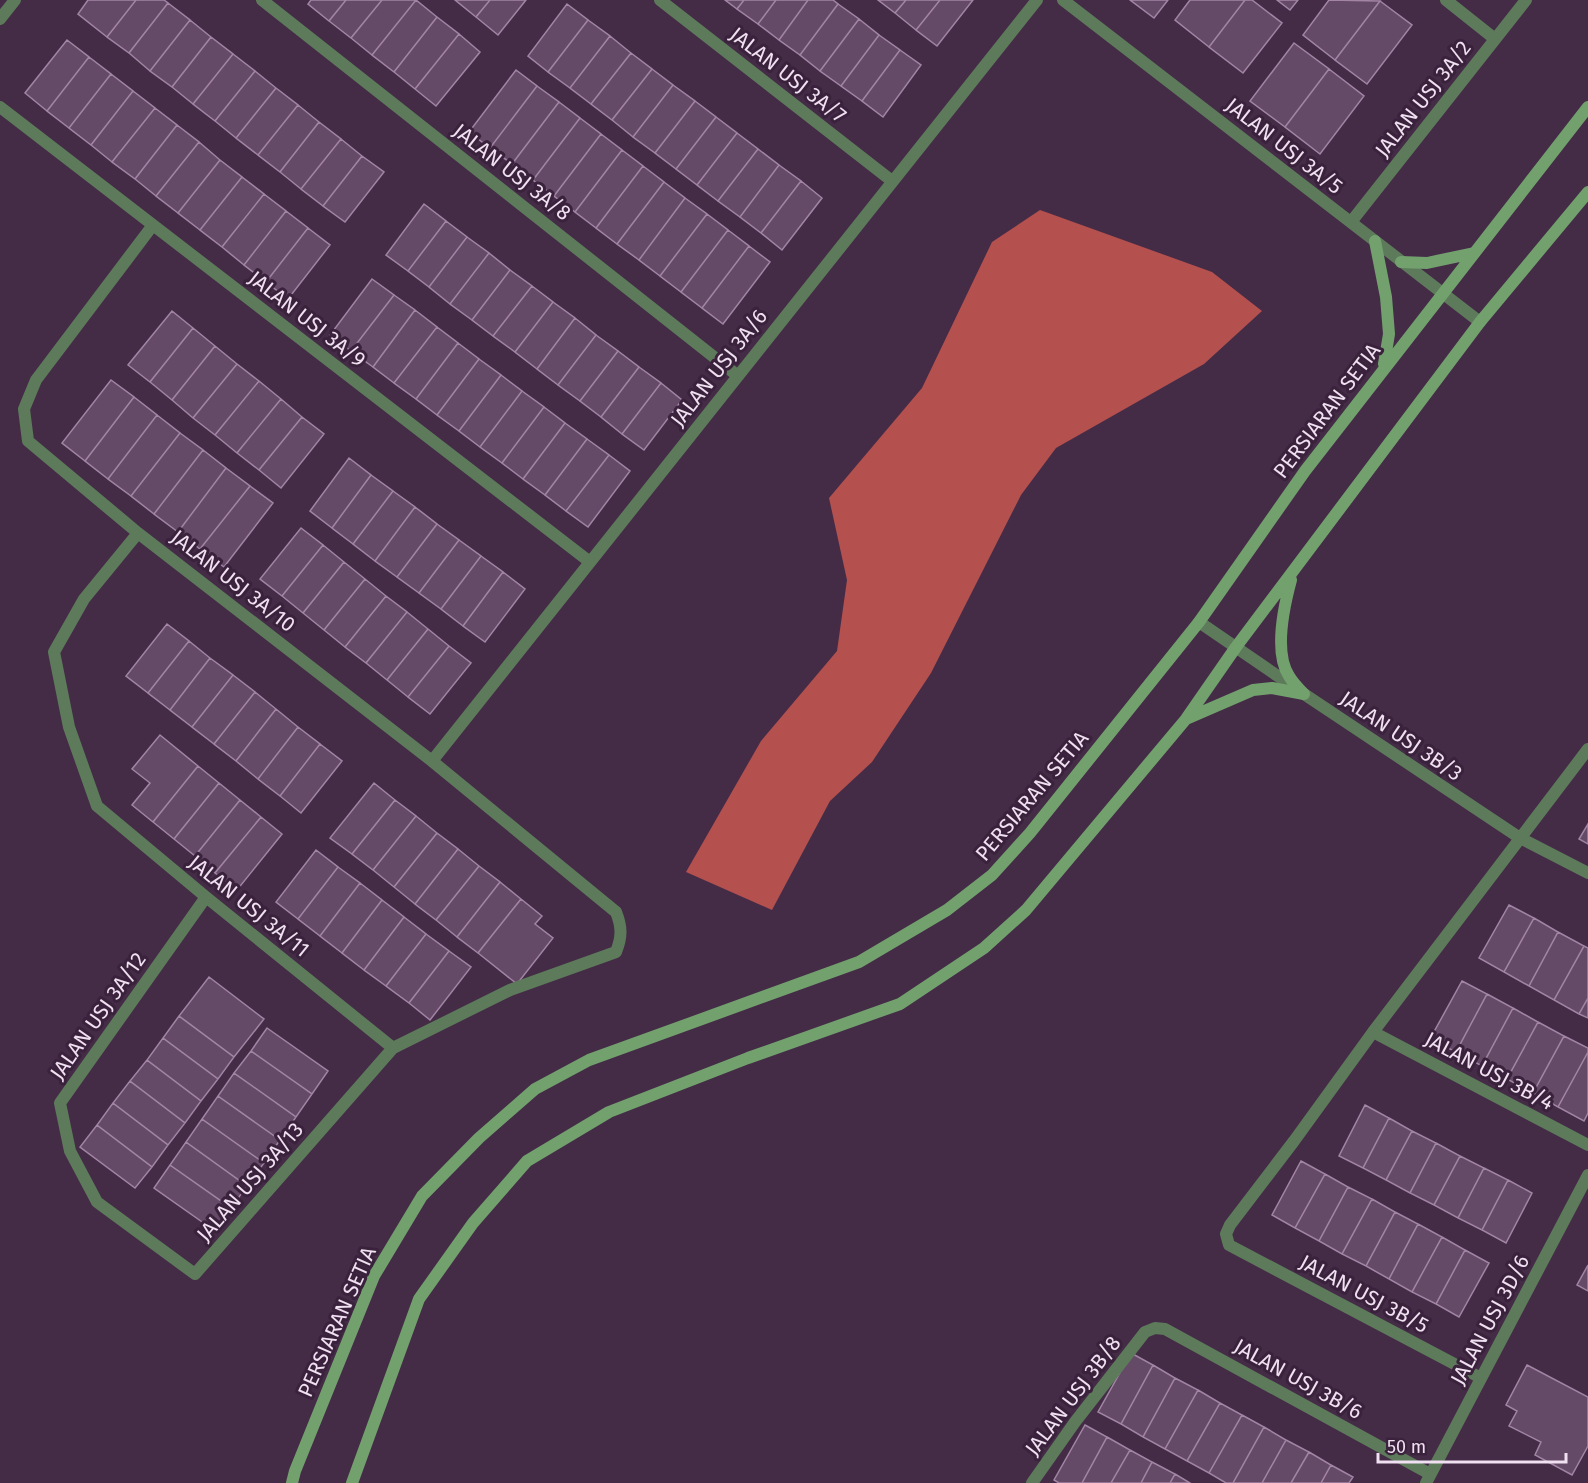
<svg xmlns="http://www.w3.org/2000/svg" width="1588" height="1483" viewBox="0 0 1588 1483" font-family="'Fira Sans',sans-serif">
<rect width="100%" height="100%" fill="#442c47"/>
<path fill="#b4504e" d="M1040,210L1212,272L1262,311L1204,364L1056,448L1021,495L931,673L872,762L830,801L772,910L686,872L761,741L837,651L847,580L829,498L922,388L992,242Z"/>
<path fill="#654a67" stroke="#a285a5" stroke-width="1.5" d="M88,0H136L107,37L78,14Z
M136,0H164L168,3L129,53L107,37Z
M311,0H346L329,21L308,4Z
M346,0H382L351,38L329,21Z
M382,0H416L372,55L351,38Z
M416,0L437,17L394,72L372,55Z
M455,0H490L476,17Z
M490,0H526L498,35L476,17Z
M725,0H744L737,9Z
M744,0H776L758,24L737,9Z
M776,0H808L779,40L758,24Z
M808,0H833L838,4L800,55L779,40Z
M878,0H906L895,13Z
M906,0H940L916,30L895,13Z
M940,0H973L937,46L916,30Z
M1130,0H1168L1154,18Z
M1190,0H1245L1209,47L1175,20Z
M1245,0H1252L1282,23L1243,73L1209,47Z
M1277,0H1298L1290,10Z
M1329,0L1380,1L1335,60L1303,35Z
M1380,1L1412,25L1367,84L1335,60Z
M168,3L190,20L150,71L129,53Z
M567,4L588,20L548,72L528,56Z
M838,4L859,19L820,71L800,55Z
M437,17L459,34L415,89L394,72Z
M859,19L879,35L841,86L820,71Z
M190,20L211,37L172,87L150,71Z
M588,20L610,36L570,88L548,72Z
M459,34L480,52L436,106L415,89Z
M879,35L900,50L862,101L841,86Z
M610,36L631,53L591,104L570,88Z
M211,37L233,54L193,104L172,87Z
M67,40L89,57L47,111L25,93Z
M1294,43L1329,69L1285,127L1250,101Z
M900,50L921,65L883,117L862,101Z
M631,53L652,69L612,120L591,104Z
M233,54L255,71L215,121L193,104Z
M89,57L111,74L69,128L47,111Z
M652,69L673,85L633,137L612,120Z
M1329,69L1364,96L1320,154L1285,127Z
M516,70L537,86L490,148L469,132Z
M255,71L276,88L236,138L215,121Z
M111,74L133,91L91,145L69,128Z
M673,85L695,101L655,153L633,137Z
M537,86L559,102L512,164L490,148Z
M276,88L298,105L258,155L236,138Z
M133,91L155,108L112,162L91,145Z
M695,101L716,117L676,169L655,153Z
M559,102L580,118L533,180L512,164Z
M298,105L319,122L280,172L258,155Z
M155,108L177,125L135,179L112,162Z
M716,117L737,133L697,185L676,169Z
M580,118L601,134L554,196L533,180Z
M319,122L341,139L301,189L280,172Z
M177,125L199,142L156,196L135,179Z
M737,133L758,149L718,201L697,185Z
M601,134L622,150L575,212L554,196Z
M341,139L362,156L323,206L301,189Z
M199,142L220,160L178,213L156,196Z
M758,149L779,165L740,217L718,201Z
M622,150L643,166L596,228L575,212Z
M362,156L384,172L345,222L323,206Z
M220,160L242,177L200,230L178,213Z
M779,165L801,181L761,233L740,217Z
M643,166L664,182L617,244L596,228Z
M242,177L264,194L222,247L200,230Z
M801,181L822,198L782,250L761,233Z
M664,182L685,198L639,260L617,244Z
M264,194L286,211L244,265L222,247Z
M685,198L707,214L660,276L639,260Z
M424,204L446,221L408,271L386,255Z
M286,211L308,228L266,282L244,265Z
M707,214L728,230L681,292L660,276Z
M446,221L467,237L429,287L408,271Z
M308,228L330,245L288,299L266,282Z
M728,230L749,246L702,308L681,292Z
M467,237L489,253L450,304L429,287Z
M749,246L770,262L723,324L702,308Z
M489,253L510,270L472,320L450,304Z
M510,270L532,286L493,336L472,320Z
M372,279L394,295L351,351L330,335Z
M532,286L553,302L515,352L493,336Z
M394,295L415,310L373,367L351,351Z
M553,302L575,318L537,369L515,352Z
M415,310L437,327L394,383L373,367Z
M172,311L193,328L150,382L128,365Z
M575,318L596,335L558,385L537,369Z
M437,327L458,343L416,399L394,383Z
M193,328L215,346L172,400L150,382Z
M596,335L618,351L580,401L558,385Z
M458,343L479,359L437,415L416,399Z
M215,346L237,364L193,418L172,400Z
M618,351L639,367L601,417L580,401Z
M479,359L501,375L459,431L437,415Z
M237,364L259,381L215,435L193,418Z
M639,367L661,383L622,434L601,417Z
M501,375L522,391L480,447L459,431Z
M111,380L134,397L85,461L62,443Z
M259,381L281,399L237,453L215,435Z
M661,383L682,400L644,450L622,434Z
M522,391L544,407L502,463L480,447Z
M134,397L157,415L108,479L85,461Z
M281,399L302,417L259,470L237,453Z
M544,407L565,423L523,479L502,463Z
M157,415L180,433L131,496L108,479Z
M302,417L324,434L281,488L259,470Z
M565,423L587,439L545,495L523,479Z
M180,433L203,450L154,514L131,496Z
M587,439L609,455L566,511L545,495Z
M203,450L226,468L178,532L154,514Z
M609,455L630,471L588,527L566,511Z
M349,458L371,475L332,528L310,511Z
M226,468L250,486L200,549L178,532Z
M371,475L393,491L353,544L332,528Z
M250,486L273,503L224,567L200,549Z
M393,491L415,507L375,561L353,544Z
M415,507L437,524L397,577L375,561Z
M437,524L459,540L419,593L397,577Z
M301,528L323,545L282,596L260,579Z
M459,540L481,556L441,609L419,593Z
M323,545L344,562L303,613L282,596Z
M481,556L503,572L463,626L441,609Z
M344,562L365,579L324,630L303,613Z
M503,572L525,589L485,642L463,626Z
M365,579L386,596L345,647L324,630Z
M386,596L407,612L366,663L345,647Z
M407,612L428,629L387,680L366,663Z
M167,624L189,641L148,693L126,676Z
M428,629L449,646L408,697L387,680Z
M189,641L210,658L170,710L148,693Z
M449,646L471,663L430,714L408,697Z
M210,658L233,675L192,727L170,710Z
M233,675L255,692L214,744L192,727Z
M255,692L276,709L236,761L214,744Z
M276,709L298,727L258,779L236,761Z
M298,727L320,744L280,796L258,779Z
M160,735L198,766L153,822L132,805L150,783L132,769Z
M320,744L342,761L301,813L280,796Z
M198,766L219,783L174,839L153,822Z
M219,783L240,800L195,856L174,839Z
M374,783L395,800L352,854L330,838Z
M240,800L261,817L215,873L195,856Z
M395,800L416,816L373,870L352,854Z
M416,816L437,833L394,887L373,870Z
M261,817L282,834L237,890L215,873Z
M1588,824V844L1579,839Z
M437,833L458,849L415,904L394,887Z
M458,849L479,866L436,920L415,904Z
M316,850L338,867L298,919L276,902Z
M479,866L500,882L457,937L436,920Z
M338,867L360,883L320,936L298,919Z
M500,882L521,899L478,953L457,937Z
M360,883L382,900L342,953L320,936Z
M521,899L542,916L535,924L553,938L517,984L478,953Z
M382,900L404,917L364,970L342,953Z
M1509,905L1534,918L1504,972L1479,958Z
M404,917L426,934L386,986L364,970Z
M1534,918L1558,932L1529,986L1504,972Z
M1558,932L1584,946L1554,1000L1529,986Z
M426,934L449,951L409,1003L386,986Z
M1584,946L1588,948V998L1579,1014L1554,1000Z
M449,951L471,967L430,1020L409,1003Z
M209,977L264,1019L234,1057L179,1016Z
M1462,981L1487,994L1456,1052L1430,1039Z
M1487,994L1513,1008L1482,1066L1456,1052Z
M1588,998V1018L1579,1014Z
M1513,1008L1538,1022L1507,1079L1482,1066Z
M179,1016L234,1057L218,1079L163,1038Z
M1538,1022L1564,1036L1533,1093L1507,1079Z
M267,1028L328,1071L312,1094L251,1051Z
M1564,1036L1588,1048V1052L1558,1107L1533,1093Z
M163,1038L218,1079L201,1101L147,1060Z
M251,1051L312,1094L296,1117L234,1073Z
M1588,1052V1113L1584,1121L1558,1107Z
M147,1060L201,1101L185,1123L130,1081Z
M234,1073L296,1117L280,1140L218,1096Z
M130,1081L185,1123L168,1145L113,1103Z
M218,1096L280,1140L264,1163L202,1119Z
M113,1103L168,1145L152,1167L97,1125Z
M1365,1105L1389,1118L1363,1168L1339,1156Z
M1389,1118L1412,1131L1386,1180L1363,1168Z
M202,1119L264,1163L247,1186L186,1142Z
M97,1125L152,1167L135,1188L80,1147Z
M1412,1131L1436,1143L1410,1193L1386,1180Z
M186,1142L247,1186L231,1208L170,1165Z
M1436,1143L1460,1156L1434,1205L1410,1193Z
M1460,1156L1484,1168L1458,1218L1434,1205Z
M1301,1161L1325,1174L1295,1228L1272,1215Z
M170,1165L231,1208L215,1231L154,1188Z
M1484,1168L1508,1180L1482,1230L1458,1218Z
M1325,1174L1348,1187L1319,1241L1295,1228Z
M1508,1180L1532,1193L1506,1243L1482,1230Z
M1348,1187L1372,1199L1342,1254L1319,1241Z
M1372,1199L1395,1212L1366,1266L1342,1254Z
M1395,1212L1418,1224L1389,1279L1366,1266Z
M1418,1224L1442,1237L1412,1292L1389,1279Z
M1442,1237L1465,1250L1436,1304L1412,1292Z
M1465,1250L1489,1263L1459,1317L1436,1304Z
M1588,1265V1291L1577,1285Z
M1131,1353L1153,1365L1121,1424L1098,1412Z
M1153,1365L1175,1378L1143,1437L1121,1424Z
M1527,1365L1588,1397V1446L1572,1475L1535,1455L1541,1442L1509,1426L1517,1411L1506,1405Z
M1175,1378L1198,1390L1165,1449L1143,1437Z
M1198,1390L1220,1403L1187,1461L1165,1449Z
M1220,1403L1242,1415L1209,1473L1187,1461Z
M1242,1415L1264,1427L1233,1483H1226L1209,1473Z
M1085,1425L1107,1437L1082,1483H1059L1054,1480Z
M1264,1427L1286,1440L1262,1483H1233Z
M1107,1437L1130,1450L1111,1483H1082Z
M1286,1440L1309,1452L1291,1483H1262Z
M1130,1450L1152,1462L1141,1483H1111Z
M1309,1452L1331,1465L1321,1483H1291Z
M1152,1462L1175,1474L1170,1483H1141Z
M1331,1465L1353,1477L1349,1483H1321Z
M1175,1474L1190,1483H1170Z"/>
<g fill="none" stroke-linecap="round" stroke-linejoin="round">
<path stroke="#5d7b5b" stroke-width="12" d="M262,0L738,376
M660,0L892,181
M1063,0L1480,322
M1446,0L1495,39
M0,19L15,0
M0,107L590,562
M1351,222L1526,0
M153,225L36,380L24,409L28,441L138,533L432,761L616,912C622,927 622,937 616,952L510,990L393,1048L195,1274L97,1202L70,1151L60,1103L206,897
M138,533L84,599L54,652L69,727L97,806L206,897L393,1048
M1199,622L1304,694L1520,838L1588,873
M432,761L1037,0
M1373,1032L1588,1145
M1481,1378L1229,1245L1226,1234L1230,1225L1294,1141L1373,1032L1588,749
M1032,1483L1075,1422L1145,1332L1155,1328L1165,1329L1430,1474
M1426,1483L1588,1175"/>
<path stroke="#72a16e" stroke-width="12" d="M1375,241L1386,297L1389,334L1384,364
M1401,262L1427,263L1474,253
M1291,580C1284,606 1274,653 1289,676C1293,683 1299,689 1304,694
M1186,719L1253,690L1272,688L1304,694
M292,1483L295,1471L374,1276L422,1196L479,1138L535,1089L589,1060L859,962L947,910L992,875L1030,833L1199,622L1305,471L1588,107
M352,1483L419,1299L473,1223L527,1161L609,1112L748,1058L900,1004L984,948L1026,910L1186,719L1236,647L1480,322L1588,192"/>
</g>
<g text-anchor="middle" stroke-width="6" stroke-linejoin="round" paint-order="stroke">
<g font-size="21" fill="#f0e0f1" stroke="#3a223d">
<text transform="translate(788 75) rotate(38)" y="7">JALAN USJ 3A/7</text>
<text transform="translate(1423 99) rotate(-52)" y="7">JALAN USJ 3A/2</text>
<text transform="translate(1284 146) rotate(38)" y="7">JALAN USJ 3A/5</text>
<text transform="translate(512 172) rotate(38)" y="7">JALAN USJ 3A/8</text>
<text transform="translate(307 319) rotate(38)" y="7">JALAN USJ 3A/9</text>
<text transform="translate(719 368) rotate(-52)" y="7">JALAN USJ 3A/6</text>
<text transform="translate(1327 411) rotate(-53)" y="7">PERSIARAN SETIA</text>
<text transform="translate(233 581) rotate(38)" y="7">JALAN USJ 3A/10</text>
<text transform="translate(1401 736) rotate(34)" y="7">JALAN USJ 3B/3</text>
<text transform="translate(1032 796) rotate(-50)" y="7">PERSIARAN SETIA</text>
<text transform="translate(249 906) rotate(39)" y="7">JALAN USJ 3A/11</text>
<text transform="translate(98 1016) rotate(-55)" y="7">JALAN USJ 3A/12</text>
<text transform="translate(1489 1071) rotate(28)" y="7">JALAN USJ 3B/4</text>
<text transform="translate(250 1182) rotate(-49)" y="7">JALAN USJ 3A/13</text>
<text transform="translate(1364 1294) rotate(28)" y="7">JALAN USJ 3B/5</text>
<text transform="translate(1490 1320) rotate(-62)" y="7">JALAN USJ 3D/6</text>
<text transform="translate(337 1322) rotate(-66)" y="7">PERSIARAN SETIA</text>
<text transform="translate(1298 1379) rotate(29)" y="7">JALAN USJ 3B/6</text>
<text transform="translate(1073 1396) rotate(-53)" y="7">JALAN USJ 3B/8</text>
</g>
</g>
<path d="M1378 1453v9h188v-9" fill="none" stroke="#f0e0f1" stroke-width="3"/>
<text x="1387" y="1453" font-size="18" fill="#f0e0f1" stroke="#3a223d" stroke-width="4.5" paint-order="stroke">50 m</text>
</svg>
